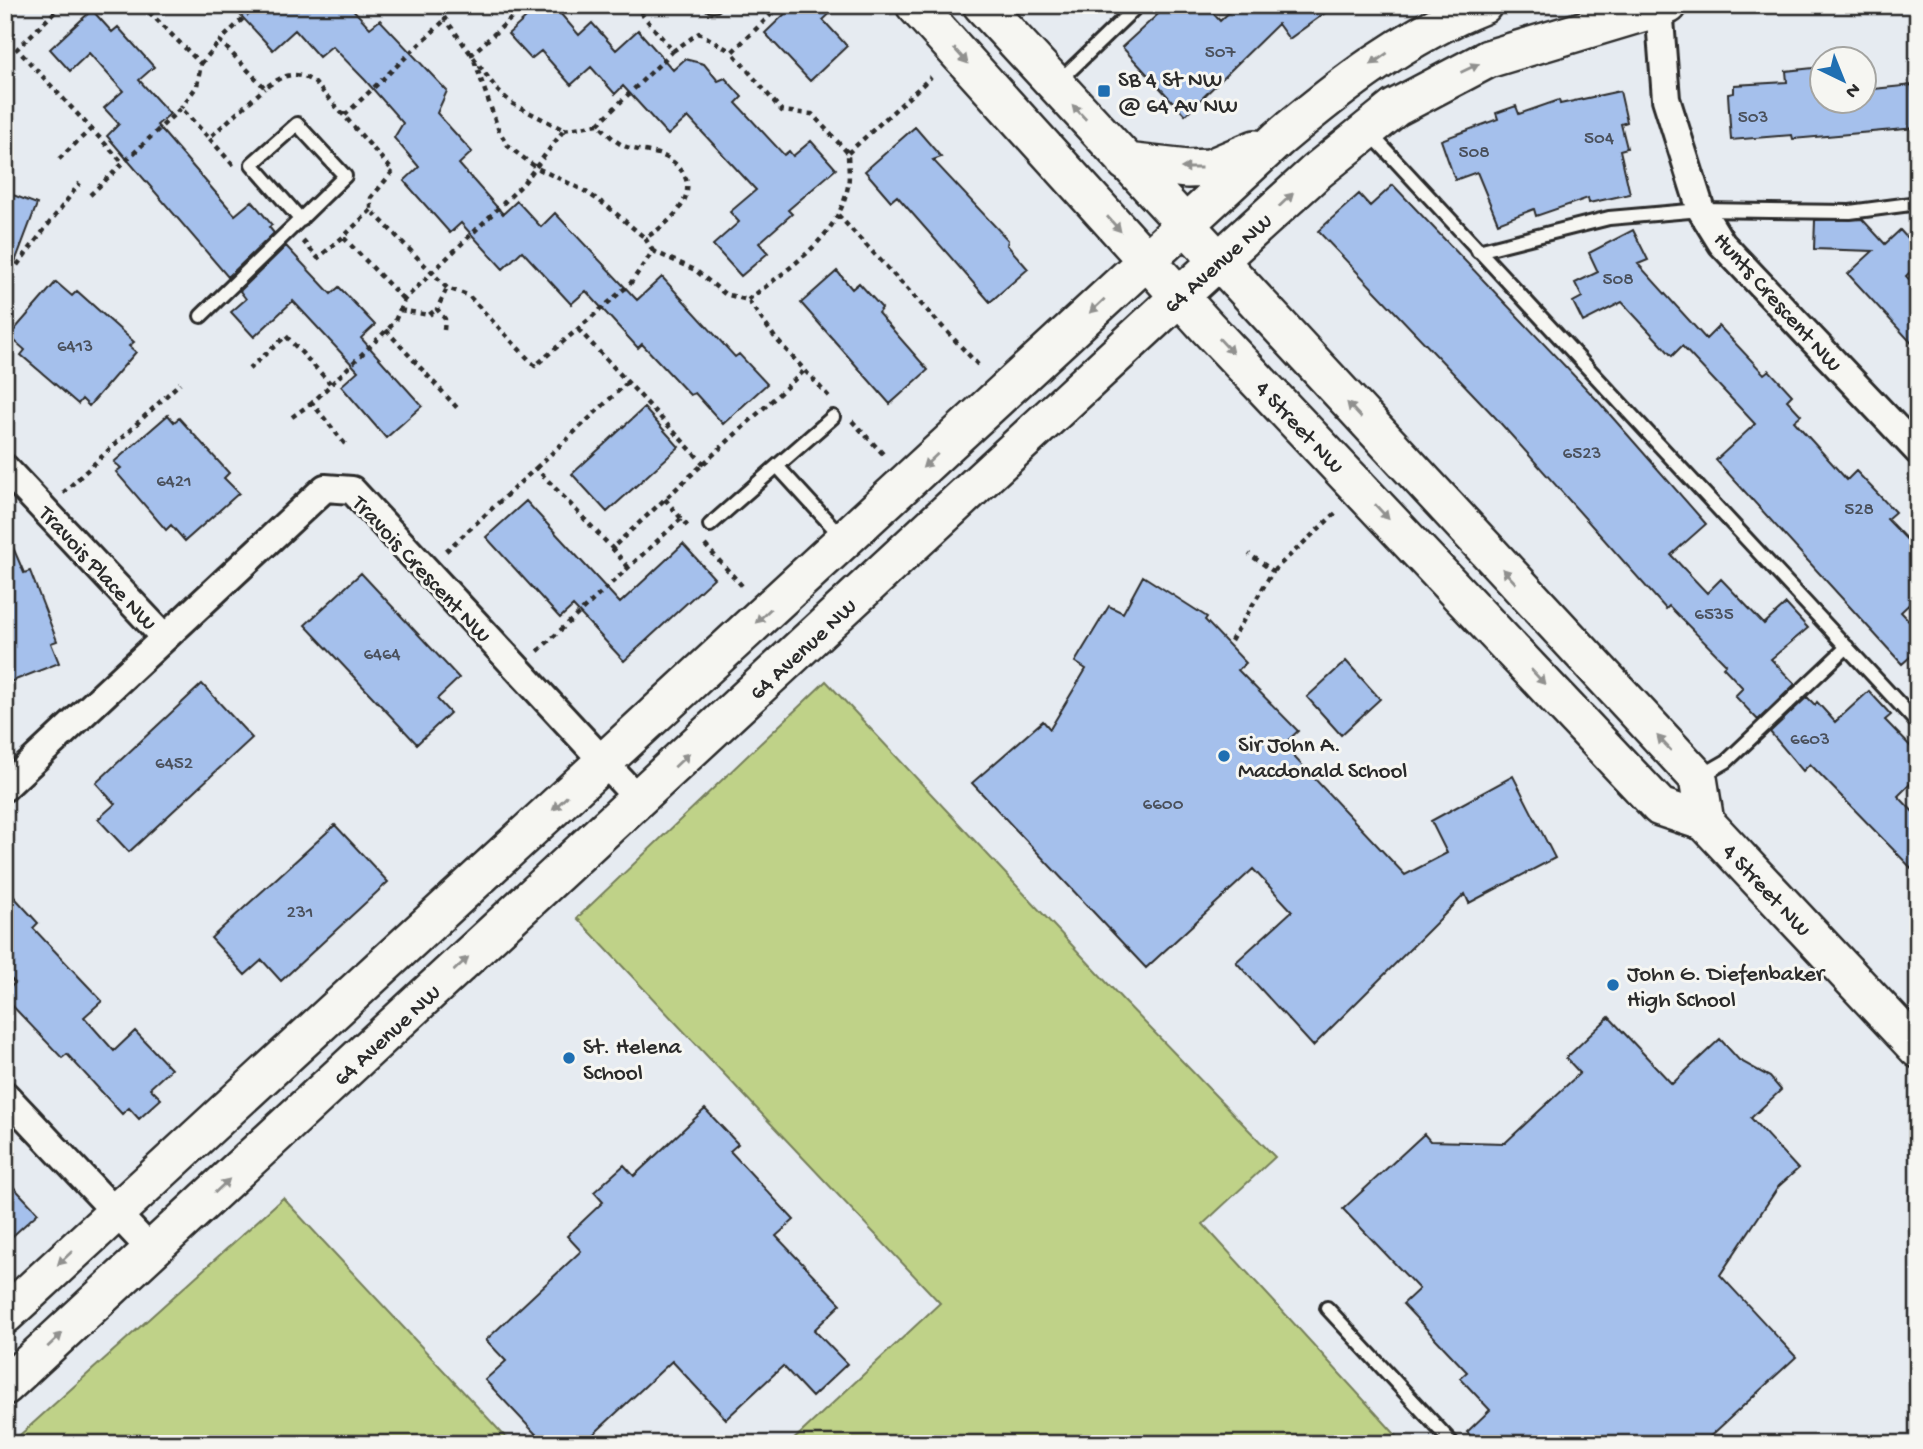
<svg xmlns="http://www.w3.org/2000/svg" width="1923" height="1449" viewBox="0 0 1923 1449" font-family="'Gochi Hand',sans-serif">
<rect width="100%" height="100%" fill="#e6ebf1"/>
<filter id="ink" filterUnits="userSpaceOnUse"><feTurbulence type="fractalNoise" baseFrequency=".0143" numOctaves="2"/><feDisplacementMap in="SourceGraphic" scale="14" xChannelSelector="R" yChannelSelector="G"/><feConvolveMatrix kernelMatrix="1 2 1 2 8 2 1 2 1" color-interpolation-filters="sRGB"/></filter>
<g filter="url(#ink)">
<path fill="#bfd288" stroke="#757e5a" stroke-width="2" d="M826,681L1123,1000L1275,1157L1203,1224L1404,1444H789L940,1303L577,918Z
M283,1198L512,1444H10Z"/>
<path fill="#a5c0ec" stroke="#2b2b2b" stroke-width="2" d="M231,5H349L370,28L380,20L447,91L437,113L472,152L459,164L503,214L517,201L541,227L555,213L637,300L662,277L735,357L739,354L767,384L723,424L695,393L690,395L642,344L638,348L586,291L571,304L522,251L503,269L461,223L450,233L404,181L419,167L394,138L403,123L365,80L332,46L319,57L295,30L273,50Z
M514,5H553L579,35L592,23L616,50L638,30L673,70L685,59L704,64L718,81L725,78L742,97L736,103L784,155L789,151L793,156L811,141L836,169L788,210L792,214L759,243L768,253L741,276L713,245L739,222L730,212L756,190L688,117L668,135L623,86L615,94L591,67L571,85L541,51L531,59L508,34L526,18Z
M794,5H839L823,20L847,46L810,81L765,33Z
M1168,5H1206L1220,21L1237,5H1336L1289,39L1278,24L1185,115L1122,47Z
M92,10L112,32L118,27L154,67L139,80L170,114L157,125L235,215L252,201L272,225L269,227L274,233L228,277L107,136L119,124L104,108L123,91L89,53L70,71L50,49Z
M1822,67V102H1864V90L1912,85L1916,128L1793,139L1792,135L1731,140L1728,94L1734,93V85L1787,82L1786,71Z
M1620,91L1627,122L1621,124L1627,148L1620,150L1630,194L1589,203L1588,198L1536,216L1534,209L1498,223L1477,172L1455,180L1441,140L1498,119L1496,113L1516,106L1519,114L1559,100L1560,104Z
M915,127L941,157L933,160L1008,240L1007,245L1028,269L990,302L897,196L891,201L865,171Z
M1393,185L1598,401L1706,524L1671,555L1707,593L1721,579L1764,624L1786,604L1808,628L1771,659L1795,684L1758,720L1735,696L1743,688L1723,667L1726,664L1669,606L1666,609L1495,417L1318,231L1359,194L1370,206Z
M5,192L37,204L7,283L5,282Z
M1862,219L1885,244L1900,230L1918,250V264L1906,276L1918,289V350L1848,274L1873,251L1814,249L1815,220Z
M1633,230L1648,260L1638,264L1706,339L1719,326L1764,374L1769,370L1792,395L1787,400L1801,415L1794,421L1847,480L1856,471L1895,512L1887,519L1918,551V596L1901,612L1918,630V650L1902,664L1716,460L1755,424L1682,346L1672,356L1622,302L1583,322L1573,302L1582,297L1575,283L1598,272L1589,253Z
M286,246L331,294L339,287L375,325L361,338L422,406L386,438L341,386L358,371L293,301L254,337L231,312L246,299L240,291Z
M837,271L852,289L859,283L882,308L878,313L928,370L890,404L801,303Z
M56,282L72,296L77,291L134,342L129,346L136,352L89,406L82,399L78,404L48,378L21,355L25,350L9,336Z
M644,408L679,447L607,512L572,474Z
M168,415L174,422L179,418L198,439L229,473L224,478L239,493L185,541L171,525L166,530L116,472L121,468L114,462Z
M526,501L620,603L683,544L714,578L624,661L573,606L560,618L486,537Z
M5,529L24,573L30,571L40,597L57,641L51,643L59,663L5,684Z
M361,573L459,678L437,699L450,713L417,744L305,625Z
M1143,576L1207,617L1205,620L1246,663L1238,670L1298,731L1283,745L1405,875L1447,853L1431,821L1513,776L1555,858L1469,903L1465,894L1313,1046L1236,962L1292,911L1253,869L1146,968L972,783L1043,721L1050,729L1086,669L1075,662L1109,606L1123,613Z
M1346,661L1380,699L1341,735L1307,697Z
M202,684L252,738L129,852L98,819L115,804L96,783Z
M1869,691L1891,715L1885,720L1918,754V776L1898,796L1918,817V875L1810,764L1803,771L1770,732L1807,697L1815,705L1817,702L1835,722Z
M335,825L388,882L281,981L262,960L245,975L211,938Z
M5,887L38,923L33,928L102,1001L84,1017L114,1051L135,1031L171,1069L150,1088L161,1099L139,1119L129,1108L122,1114L67,1054L62,1058L5,998V992L15,983L5,973Z
M1609,1017L1672,1084L1720,1039L1739,1060L1770,1077L1781,1090L1751,1118L1798,1169L1779,1186L1720,1275L1796,1357L1702,1444H1478L1467,1432L1490,1410L1460,1378L1467,1372L1403,1304L1419,1289L1343,1209L1424,1134L1430,1141L1505,1143L1580,1073L1566,1058Z
M705,1109L738,1144L730,1151L794,1220L776,1236L841,1304L814,1330L847,1364L812,1397L783,1366L726,1419L672,1361L583,1444H545L485,1380L506,1361L486,1340L581,1251L567,1236L603,1202L594,1192L624,1165L634,1176Z
M5,1178L38,1213L5,1243Z"/>
<g fill="none" stroke-linecap="round" stroke-linejoin="round">
<defs>
<path id="lane" d="M712,5H714
M5,7L8,5
M1057,83L1138,5
M1369,132L1918,724
M1478,251L1609,218L1701,210L1850,212L1918,203
M201,316L345,176L297,124L252,164L301,220
M777,466L833,417
M710,525L777,466L842,537
M1701,776L1727,761L1847,647
M1327,1308L1453,1444"/>
<path id="street" d="M1659,6L1666,99L1701,210L1722,244L1918,451
M5,468L164,637
M5,787L325,488L352,490L639,800
M5,1095L152,1251"/>
<path id="secondary" d="M915,5L1207,327L1660,807L1705,822L1918,1049
M982,5L1698,778L1705,822
M1126,162L1187,169L1210,168L1255,149
M5,1315L1278,139C1342,85 1405,36 1483,5
M5,1386L1180,296L1317,171L1395,108L1488,59L1668,5"/>
</defs>
<use href="#lane" stroke="#2b2b2b" stroke-width="18"/>
<use href="#street" stroke="#2b2b2b" stroke-width="32"/>
<use href="#secondary" stroke="#2b2b2b" stroke-width="42"/>
<path stroke="#2b2b2b" stroke-width="4.5" stroke-dasharray="5 5" stroke-linecap="butt" d="M62,5L17,49L123,163
M142,5L201,64L197,86L181,108
M257,5L220,41L265,88C283,75 295,69 315,83L393,171L371,198V210L447,288L468,295L535,366L630,284L653,251L695,270L725,294L748,300L776,339L832,400
M526,5L472,54L499,131L509,147L537,168L583,190L607,206L645,238
M634,5L673,51L699,33L732,52
M201,64L220,41
M345,115L446,19
M564,130L598,124
M848,153L931,77
M59,159L91,129
M233,165L209,138L265,88
M90,195L181,108L209,138
M371,210L343,237L404,300
M838,215L981,368
M303,241L318,258L343,237
M653,251L645,238C673,222 710,187 669,159C657,151 641,152 627,147C615,143 607,132 598,124L673,51
M5,281L80,183
M748,300C786,270 839,238 848,186C850,176 848,163 848,153L812,114L782,111L732,52L781,5
M400,310L429,315L437,309
M578,329L704,464
M386,330L460,411
M444,330L445,319L437,309L447,288
M249,369L286,336L330,383
M292,417L312,403
M852,421L885,456
M345,444L312,403L394,323L404,300L523,184L564,130L513,104L498,91L435,5
M536,468L628,382
M63,493L180,383
M665,499L689,528
M705,545L744,588
M446,551L536,468L612,548
M628,567L612,548L805,370
M1273,571L1339,510
M1231,641L1273,571L1249,554
M538,651L681,519"/>
<use href="#lane" stroke="#f6f6f2" stroke-width="12"/>
<use href="#street" stroke="#f6f6f2" stroke-width="26"/>
<use href="#secondary" stroke="#f6f6f2" stroke-width="37"/>
</g>
<defs><path id="oneway-solid" d="M-6-.8H1V-3.2L6.5 0L1 3.2V.8H-6Z" transform="scale(1.75)"/></defs>
<g fill="#90908e">
<use href="#oneway-solid" transform="translate(961 56) rotate(48)"/>
<use href="#oneway-solid" transform="translate(1379 59) rotate(145)"/>
<use href="#oneway-solid" transform="translate(1470 68) rotate(-25)"/>
<use href="#oneway-solid" transform="translate(1079 112) rotate(-133)"/>
<use href="#oneway-solid" transform="translate(1191 168) rotate(-180)"/>
<use href="#oneway-solid" transform="translate(1286 200) rotate(-43)"/>
<use href="#oneway-solid" transform="translate(1114 224) rotate(48)"/>
<use href="#oneway-solid" transform="translate(1097 306) rotate(137)"/>
<use href="#oneway-solid" transform="translate(1226 346) rotate(47)"/>
<use href="#oneway-solid" transform="translate(1354 410) rotate(-133)"/>
<use href="#oneway-solid" transform="translate(930 461) rotate(137)"/>
<use href="#oneway-solid" transform="translate(1382 512) rotate(47)"/>
<use href="#oneway-solid" transform="translate(1509 576) rotate(-133)"/>
<use href="#oneway-solid" transform="translate(763 616) rotate(137)"/>
<use href="#oneway-solid" transform="translate(1538 677) rotate(47)"/>
<use href="#oneway-solid" transform="translate(1664 743) rotate(-133)"/>
<use href="#oneway-solid" transform="translate(682 760) rotate(-43)"/>
<use href="#oneway-solid" transform="translate(560 803) rotate(137)"/>
<use href="#oneway-solid" transform="translate(461 964) rotate(-43)"/>
<use href="#oneway-solid" transform="translate(222 1186) rotate(-43)"/>
<use href="#oneway-solid" transform="translate(65 1258) rotate(137)"/>
<use href="#oneway-solid" transform="translate(55 1340) rotate(-43)"/>
</g>
</g>
<g fill="#1f6fb2" stroke="#f6f6f2" stroke-width="2.5">
<rect x="1097" y="84" width="14" height="14" rx="3.5"/>
<circle cx="1224" cy="756" r="7"/>
<circle cx="1613" cy="985" r="7"/>
<circle cx="569" cy="1058" r="7"/>
</g>
<g text-anchor="middle" stroke-width="6" stroke-linejoin="round" paint-order="stroke">
<g font-size="19" fill="#4a505b">
<text x="1220" y="57">507</text>
<text x="1753" y="122">503</text>
<text x="1599" y="143">504</text>
<text x="1474" y="157">508</text>
<text x="1618" y="284">508</text>
<text x="75" y="351">6413</text>
<text x="1582" y="458">6523</text>
<text x="174" y="486">6421</text>
<text x="1859" y="514">528</text>
<text x="1714" y="619">6535</text>
<text x="382" y="659">6464</text>
<text x="1810" y="744">6603</text>
<text x="174" y="768">6452</text>
<text x="1163" y="809">6600</text>
<text x="300" y="917">231</text>
</g>
<g font-size="23" fill="#2b2b2b" stroke="#f6f6f2" text-anchor="start">
<text x="1118" y="86">SB 4 St NW<tspan x="1118" dy="26">@ 64 Av NW</tspan></text>
<text x="1238" y="751">Sir John A.<tspan x="1238" dy="26">Macdonald School</tspan></text>
<text x="1627" y="980">John G. Diefenbaker<tspan x="1627" dy="26">High School</tspan></text>
<text x="583" y="1053">St. Helena<tspan x="583" dy="26">School</tspan></text>
</g>
<g font-size="23" fill="#2b2b2b" stroke="#f6f6f2">
<text transform="translate(1217 262) rotate(-42)" y="8">64 Avenue NW</text>
<text transform="translate(1779 301) rotate(48)" y="8">Hunts Crescent NW</text>
<text transform="translate(1301 426) rotate(47)" y="8">4 Street NW</text>
<text transform="translate(99 567) rotate(47)" y="8">Travois Place NW</text>
<text transform="translate(423 568) rotate(47)" y="8">Travois Crescent NW</text>
<text transform="translate(802 648) rotate(-43)" y="8">64 Avenue NW</text>
<text transform="translate(1768 889) rotate(47)" y="8">4 Street NW</text>
<text transform="translate(386 1034) rotate(-43)" y="8">64 Avenue NW</text>
</g>
</g>
<rect width="1923" height="1449" fill="none" stroke="#f6f6f2" stroke-width="28"/>
<rect x="14" y="14" width="1895" height="1421" fill="none" stroke="#2b2b2b" stroke-width="2.5" filter="url(#ink)"/>
<g transform="translate(1843 80) rotate(137)"><circle r="33" fill="#f6f6f2" stroke="#a5a5a2" stroke-width="2"/>
<path d="M0-5L12 26L0 18L-12 26Z" fill="#1f6fb2"/>
<text y="-10" font-size="19" font-weight="bold" text-anchor="middle" fill="#2b2b2b">N</text>
</g>
</svg>
